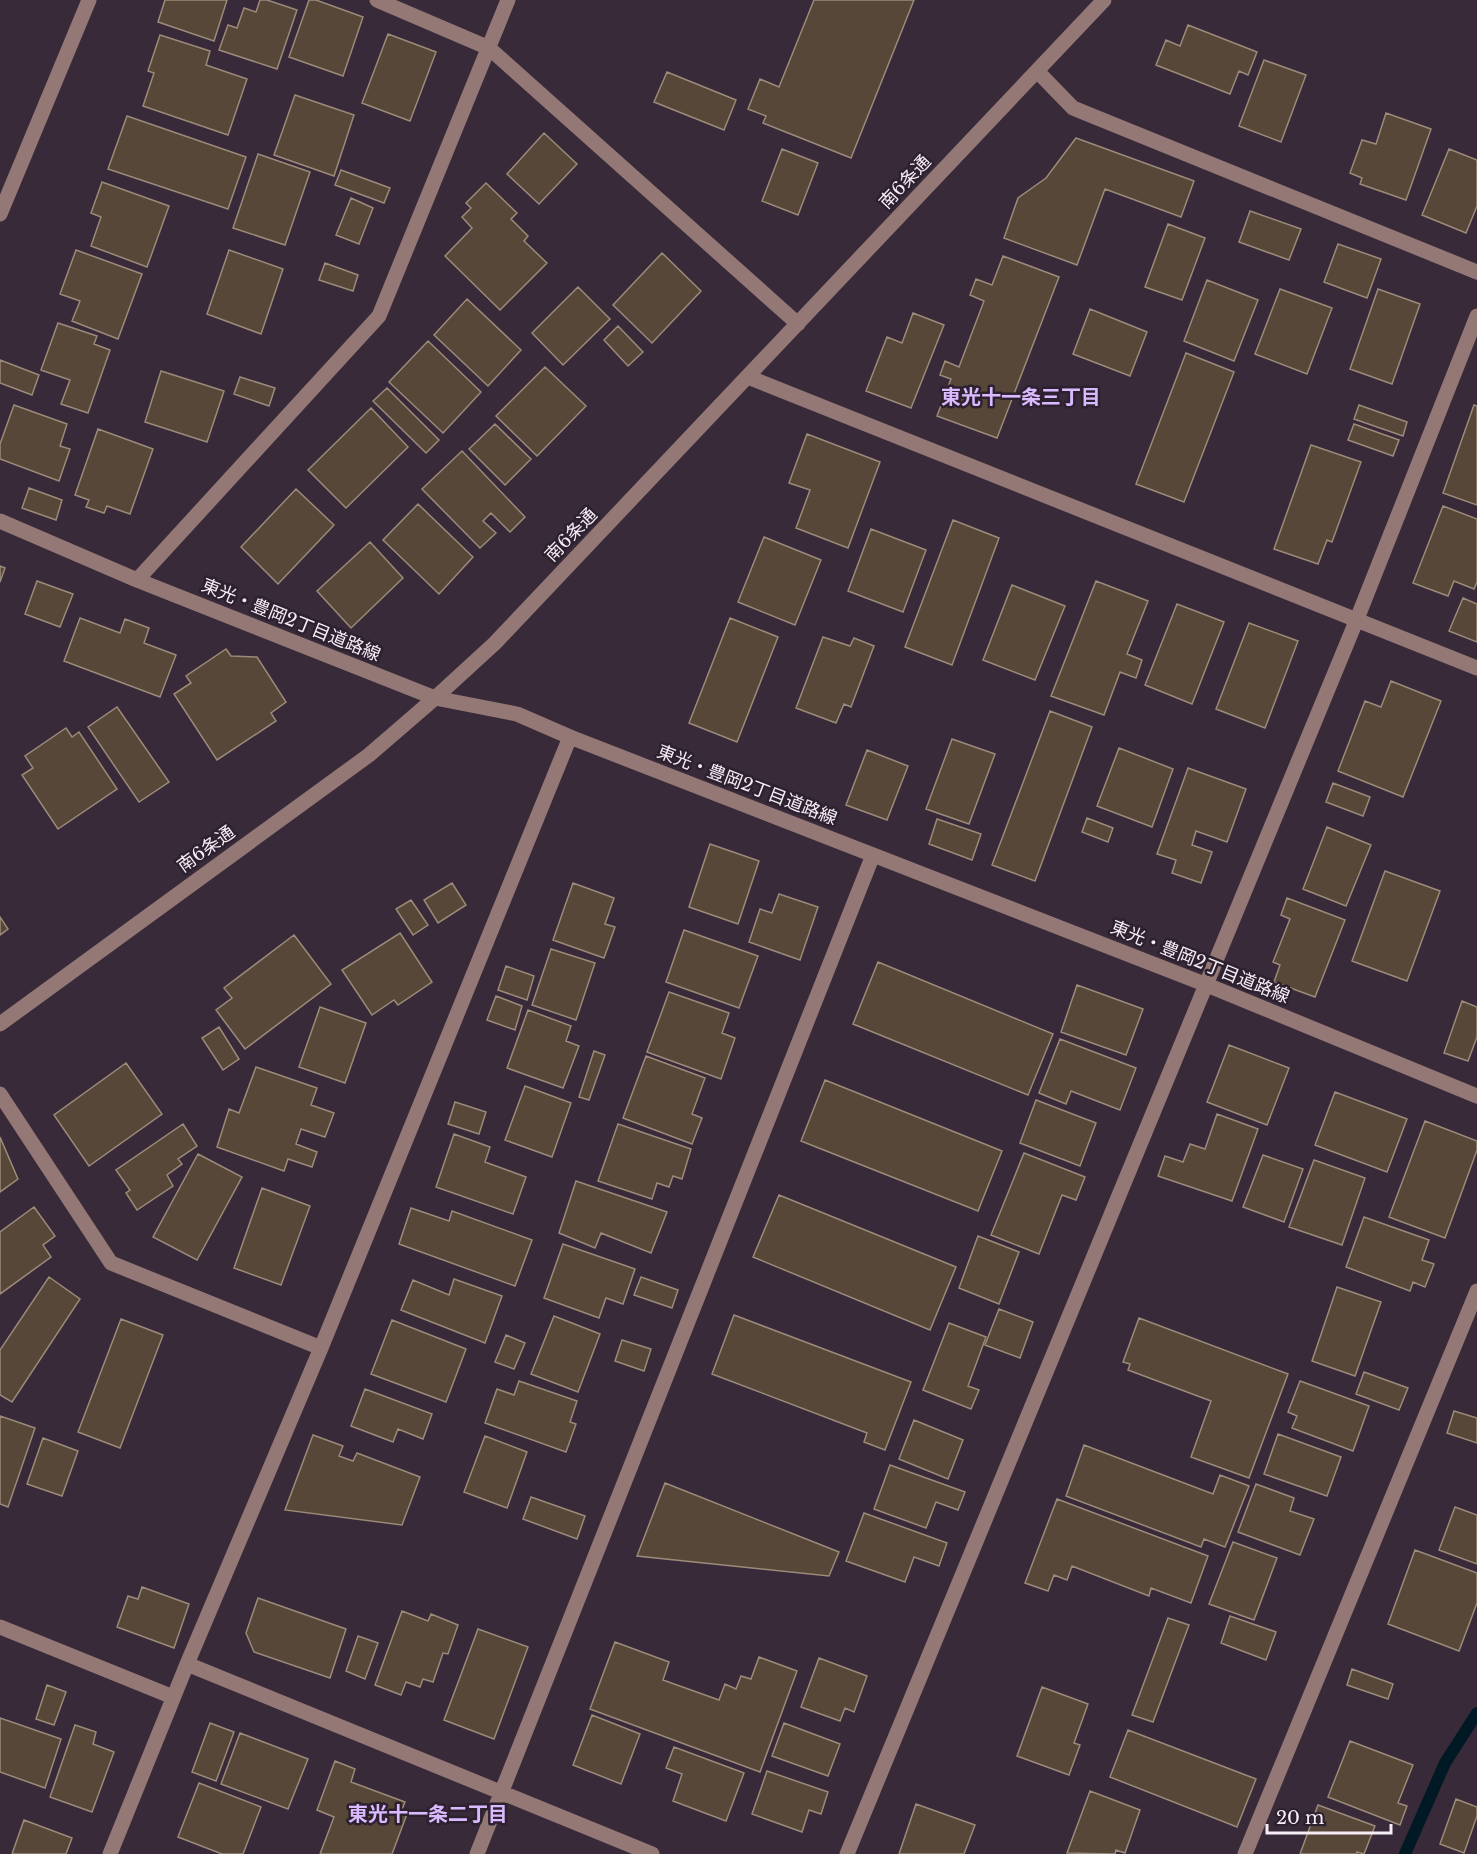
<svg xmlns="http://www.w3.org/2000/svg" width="1477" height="1854" viewBox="0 0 1477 1854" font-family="'Libre Baskerville','Noto Sans JP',serif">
<rect width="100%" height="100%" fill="#382a39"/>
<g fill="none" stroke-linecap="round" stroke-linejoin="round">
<path stroke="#001925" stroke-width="12" d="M1405,1854L1445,1763L1477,1713"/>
</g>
<path fill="#564738" stroke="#9c8a7a" stroke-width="1.5" d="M165,0H227L214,41L158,22Z
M260,0H267L297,10L277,69L219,50L228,25L237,28L244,8L256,12Z
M309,0H316L363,17L343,76L289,57Z
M814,0H914L851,158L763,123L766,116L748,109L760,79L779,87Z
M1188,25L1257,52L1248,75L1239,71L1230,94L1156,65L1166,40L1180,46Z
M388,34L436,52L410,121L362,103Z
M160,35L210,51L206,65L247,79L228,135L143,106L154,73L148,71Z
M1264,60L1306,75L1281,142L1239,126Z
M667,72L736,100L724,130L654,102Z
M295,95L354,115L334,176L274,155Z
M1386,113L1431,129L1406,200L1360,184L1362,178L1350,173L1362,140L1376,144Z
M127,116L246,157L228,209L108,169Z
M544,133L577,164L539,204L507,174Z
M1076,138L1194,181L1181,217L1105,189L1077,265L1004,238L1018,198L1046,178Z
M782,149L818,163L798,215L762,201Z
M1449,149L1477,160V206L1466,233L1422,215Z
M258,154L310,172L285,245L233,228Z
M341,170L390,188L384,203L335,185Z
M102,182L169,206L147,267L91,246L101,217L91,213Z
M486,183L517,213L511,219L528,236L524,241L547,263L500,310L445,256L472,228L462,217L471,208L466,203Z
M351,198L373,208L359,244L336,235Z
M1250,211L1301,229L1289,260L1239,242Z
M1168,224L1205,238L1182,300L1145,287Z
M1338,244L1381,259L1367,298L1324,282Z
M76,250L142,274L118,339L72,321L80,301L60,294Z
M229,250L283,269L261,334L207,314Z
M662,253L701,291L652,343L613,305Z
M1003,256L1059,277L997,438L937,416L951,379L940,375L945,361L959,367L984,301L970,295L976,279L992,285Z
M325,263L358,275L353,291L319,280Z
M1207,280L1258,300L1234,361L1184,341Z
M578,287L610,319L563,365L532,333Z
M1280,289L1332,308L1307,374L1255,354Z
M1378,289L1420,304L1392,384L1350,369Z
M467,299L521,350L488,386L434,335Z
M1090,309L1147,332L1130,376L1073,354Z
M913,313L944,325L911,408L866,391L887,337L902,343Z
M58,323L97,336L94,344L110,350L88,413L61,404L70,380L41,370Z
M618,326L643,352L628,366L604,340Z
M428,341L481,392L443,433L389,382Z
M1186,353L1234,372L1184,502L1136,484Z
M0,360L39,375L32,395L0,383Z
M545,367L586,406L537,456L496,416Z
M161,371L224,391L207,442L145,422Z
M240,377L275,388L269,406L234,394Z
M387,388L439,440L426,453L373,401Z
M14,405L67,424L60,446L70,449L59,481L0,459V444Z
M1359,405L1407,422L1403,436L1354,419Z
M1474,405L1477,406V505L1443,493Z
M371,408L408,447L346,508L308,470Z
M495,424L531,459L505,485L469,449Z
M1354,424L1399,440L1393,456L1348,440Z
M98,429L153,449L130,514L107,506L104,513L86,507L89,500L75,495Z
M807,434L880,462L848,548L796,528L810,490L789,483Z
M1311,445L1361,462L1332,542L1327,540L1318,564L1274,549Z
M462,451L525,517L510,532L491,513L483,521L496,533L480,548L422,489Z
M29,488L62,500L56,520L22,508Z
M296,489L334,525L278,584L241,547Z
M418,504L473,557L439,594L383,540Z
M1443,506L1477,519V582L1474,589L1454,581L1448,596L1413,583Z
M953,520L999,538L952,665L905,647Z
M871,529L926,550L903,612L848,591Z
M764,537L821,560L795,625L738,602Z
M370,542L403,578L351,628L317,591Z
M0,566L5,568L0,582Z
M37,581L73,594L60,627L25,614Z
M1096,581L1148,601L1127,654L1142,660L1136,678L1120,672L1104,715L1051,696Z
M1012,585L1065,606L1035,680L983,660Z
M1463,598L1477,604V642L1449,631Z
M1177,604L1224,622L1192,704L1145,685Z
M80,618L120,633L125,619L149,628L144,643L176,655L160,697L64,661Z
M730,618L778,637L737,742L689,723Z
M1249,623L1298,641L1265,728L1216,709Z
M823,637L850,646L854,638L874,646L851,707L844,704L836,723L796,708Z
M226,649L231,656L257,657L286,702L271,713L276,721L217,760L174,694L191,683L186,676Z
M1391,681L1441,701L1403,797L1338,771L1365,701L1381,707Z
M117,707L169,782L139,802L88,727Z
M1050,711L1092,727L1035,881L992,865Z
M66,728L72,737L79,732L117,789L58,829L22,775L33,768L25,756Z
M952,739L995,754L969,824L926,809Z
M1119,748L1173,769L1152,827L1097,806Z
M867,750L908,766L887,820L846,805Z
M1188,768L1246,789L1227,842L1196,831L1192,845L1212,852L1201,883L1172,873L1176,860L1157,854Z
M1333,783L1370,797L1363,816L1326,802Z
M1087,818L1113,828L1108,842L1082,832Z
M937,819L981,834L972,860L929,844Z
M1327,827L1371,845L1346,906L1303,889Z
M710,844L759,861L738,924L689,907Z
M1385,871L1440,891L1407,981L1352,961Z
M452,883L466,905L438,923L424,900Z
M573,883L614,898L605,924L615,927L604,958L553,940Z
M779,894L818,907L800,960L749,942L760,909L772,913Z
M1287,898L1345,920L1315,997L1274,982L1280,965L1273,962L1290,919L1281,915Z
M411,900L428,925L413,935L396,909Z
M0,917L8,929L0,935Z
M684,930L758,956L739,1008L666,982Z
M400,933L432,982L398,1005L394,1000L372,1015L342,970Z
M294,935L331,984L245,1049L216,1010L232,998L224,988Z
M551,949L595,963L576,1020L532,1005Z
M878,962L1053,1034L1028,1095L853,1024Z
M506,966L534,976L527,1000L498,990Z
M1077,985L1143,1009L1126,1055L1061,1032Z
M669,992L729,1013L722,1033L735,1038L721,1079L647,1052Z
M496,996L522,1006L515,1030L487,1020Z
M1462,1001L1477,1007V1037L1468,1061L1444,1053Z
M320,1007L366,1023L345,1083L299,1067Z
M528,1010L571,1026L566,1041L579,1046L563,1088L507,1068Z
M219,1027L239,1059L223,1070L202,1038Z
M1060,1039L1136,1068L1120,1110L1071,1091L1066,1104L1039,1093Z
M1229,1045L1289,1068L1267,1125L1207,1102Z
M594,1051L605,1055L589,1100L579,1097Z
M646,1056L705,1078L692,1114L702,1118L692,1144L623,1118Z
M126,1063L162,1114L89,1166L54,1115Z
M256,1067L317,1088L311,1105L334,1113L325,1137L301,1129L296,1144L317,1152L312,1167L288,1159L284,1171L217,1147L229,1109L239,1113Z
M825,1080L1002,1151L978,1211L801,1141Z
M525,1086L571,1103L552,1157L505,1140Z
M1335,1092L1407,1119L1387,1172L1315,1145Z
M1036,1100L1096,1123L1080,1166L1020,1143Z
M455,1102L486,1112L479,1134L448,1124Z
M1217,1114L1258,1129L1232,1201L1158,1176L1165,1156L1183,1162L1190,1144L1205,1149Z
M1425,1121L1477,1141V1150L1445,1238L1389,1217Z
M183,1124L197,1146L178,1159L182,1164L167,1175L173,1186L137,1210L126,1193L130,1190L116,1170Z
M618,1124L691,1149L682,1179L673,1176L669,1187L657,1183L652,1199L598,1181Z
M454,1134L490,1147L485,1162L526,1177L513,1214L436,1187Z
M0,1137L18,1179L0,1192Z
M1024,1153L1085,1177L1076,1200L1062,1195L1039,1254L991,1235Z
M198,1154L242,1177L197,1260L153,1237Z
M1263,1155L1303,1169L1284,1222L1243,1207Z
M1314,1160L1365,1178L1342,1245L1289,1227Z
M576,1181L667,1212L651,1253L601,1233L595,1248L559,1233Z
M262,1188L310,1206L281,1285L234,1268Z
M779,1195L956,1267L930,1330L753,1257Z
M34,1207L55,1236L43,1245L51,1257L0,1294V1232Z
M411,1208L449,1221L452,1211L532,1240L515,1286L399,1244Z
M1364,1217L1429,1240L1422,1260L1434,1264L1425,1287L1413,1282L1410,1291L1346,1267Z
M978,1236L1019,1252L999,1304L959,1288Z
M563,1244L635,1269L623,1304L606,1298L599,1318L544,1298Z
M49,1277L80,1299L12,1402L0,1395V1350Z
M641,1277L678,1290L672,1308L634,1295Z
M454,1279L502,1296L485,1343L401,1310L413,1280L449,1295Z
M1337,1287L1381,1302L1355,1376L1312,1361Z
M999,1309L1033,1322L1020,1358L985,1345Z
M734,1315L911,1382L885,1450L864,1442L867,1433L712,1374Z
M554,1316L600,1334L578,1392L531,1374Z
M1139,1318L1288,1374L1249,1478L1191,1457L1211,1401L1128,1370L1130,1364L1123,1362Z
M121,1319L163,1335L120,1448L78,1432Z
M392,1320L466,1349L446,1402L371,1374Z
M949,1323L986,1337L968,1386L979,1390L971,1409L923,1390Z
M506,1335L525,1343L514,1369L495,1362Z
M622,1340L651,1349L644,1371L615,1361Z
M1364,1372L1408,1388L1399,1410L1356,1394Z
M519,1381L577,1401L570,1422L576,1424L566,1452L485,1423L497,1389L514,1395Z
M1300,1381L1369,1406L1353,1451L1292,1428L1297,1416L1288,1412Z
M365,1389L432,1414L423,1439L398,1429L393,1442L351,1426Z
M1454,1411L1477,1418V1443L1447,1433Z
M0,1416L35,1428L8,1507L0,1504Z
M914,1420L963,1440L948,1479L899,1459Z
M1278,1434L1341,1457L1327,1496L1264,1474Z
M313,1435L343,1446L339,1456L353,1461L357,1453L420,1477L402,1525L285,1510Z
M485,1436L527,1452L507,1508L464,1492Z
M43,1438L78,1451L62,1496L27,1484Z
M1084,1445L1213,1494L1220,1475L1249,1486L1225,1547L1204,1539L1201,1547L1066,1496Z
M890,1465L965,1492L958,1510L936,1502L926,1528L874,1509Z
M665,1483L839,1552L829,1576L637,1556Z
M1256,1484L1294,1498L1290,1511L1314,1519L1300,1555L1238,1532Z
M531,1497L585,1516L577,1539L523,1519Z
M1057,1499L1208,1556L1191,1603L1151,1588L1149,1596L1072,1566L1067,1580L1054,1575L1048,1591L1025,1583Z
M1455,1507L1477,1515V1564L1439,1550Z
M864,1513L947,1543L939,1566L914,1557L905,1582L846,1561Z
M1233,1542L1277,1558L1254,1620L1209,1604Z
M1415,1550L1477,1573V1603L1459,1651L1388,1624Z
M142,1587L189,1604L174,1648L117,1627L128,1596L138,1599Z
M258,1598L346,1629L330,1678L254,1652L246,1633Z
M402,1611L428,1621L431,1614L458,1625L448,1654L443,1653L433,1682L423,1679L420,1687L406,1682L401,1695L375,1685Z
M1230,1616L1276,1632L1266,1660L1221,1643Z
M1168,1618L1189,1625L1153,1722L1132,1715Z
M478,1629L528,1647L494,1739L444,1720Z
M358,1636L378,1643L365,1679L346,1671Z
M615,1642L669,1662L663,1680L719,1700L725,1684L736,1689L741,1676L751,1679L759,1657L797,1671L760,1772L590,1709Z
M819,1658L867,1676L854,1712L845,1708L840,1721L801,1707Z
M1352,1669L1393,1684L1388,1699L1347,1685Z
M47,1685L66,1692L54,1725L36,1719Z
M1042,1687L1088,1704L1074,1743L1080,1745L1069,1775L1017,1756Z
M592,1715L640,1734L621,1784L573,1765Z
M0,1718L61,1739L45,1788L0,1772Z
M210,1723L234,1732L216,1781L192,1772Z
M784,1723L840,1744L828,1776L772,1756Z
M75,1725L96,1732L93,1744L114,1752L92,1812L50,1797Z
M1128,1730L1256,1779L1237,1827L1110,1777Z
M240,1733L308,1759L288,1809L221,1784Z
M1350,1741L1413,1765L1398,1803L1407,1806L1400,1825L1328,1797Z
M674,1747L744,1773L726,1821L673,1801L682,1774L666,1768Z
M335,1761L355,1769L351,1782L405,1802L401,1812L407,1814L392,1854H320L334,1817L317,1810Z
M767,1771L828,1792L821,1814L809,1810L802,1832L752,1814Z
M199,1783L261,1807L243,1854H222L178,1837Z
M1090,1791L1140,1810L1125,1853L1116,1850L1115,1854L1067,1853Z
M1456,1799L1477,1807V1816L1464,1853L1440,1844Z
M916,1804L975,1825L964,1854H899Z
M1318,1805L1375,1826L1364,1854L1357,1852V1854H1300Z
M24,1820L72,1838L66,1854H12Z"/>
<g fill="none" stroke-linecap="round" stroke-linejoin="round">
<path stroke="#937876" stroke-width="15" d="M377,0L489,48L798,324
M1037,71L1073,108L1477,272
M0,214L89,0
M748,377L1477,668
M0,521L137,580L435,698L517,714L570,737L1207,985L1477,1096
M137,580L379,316L508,0
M0,1024L369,755L435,698L495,643L1104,0
M0,1094L111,1263L321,1348
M0,1627L173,1697
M187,1664L652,1854
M110,1854L187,1664L321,1348L570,737
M477,1854L873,855
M847,1854L1357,619L1477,316
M1245,1854L1477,1291"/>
</g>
<g text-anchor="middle" stroke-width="5" stroke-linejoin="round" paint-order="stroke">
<g font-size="18" fill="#f6edf7" stroke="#2d212f">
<text transform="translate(905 182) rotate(-47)" y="6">南6条通</text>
<text transform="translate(571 535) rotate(-46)" y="6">南6条通</text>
<text transform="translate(291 620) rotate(22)" y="6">東光・豊岡2丁目道路線</text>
<text transform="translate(747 785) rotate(21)" y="6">東光・豊岡2丁目道路線</text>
<text transform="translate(206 849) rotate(-36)" y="6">南6条通</text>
<text transform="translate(1200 962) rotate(22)" y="6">東光・豊岡2丁目道路線</text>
</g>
<g font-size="20" font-weight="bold" fill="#dabaff" stroke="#2d212f">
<text x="1021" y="404">東光十一条三丁目</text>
<text x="428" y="1821">東光十一条二丁目</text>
</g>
</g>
<path d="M1267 1824v9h124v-9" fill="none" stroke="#f6edf7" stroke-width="3"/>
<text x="1276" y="1824" font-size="18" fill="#f6edf7" stroke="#2d212f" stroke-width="4.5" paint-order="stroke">20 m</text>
</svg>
